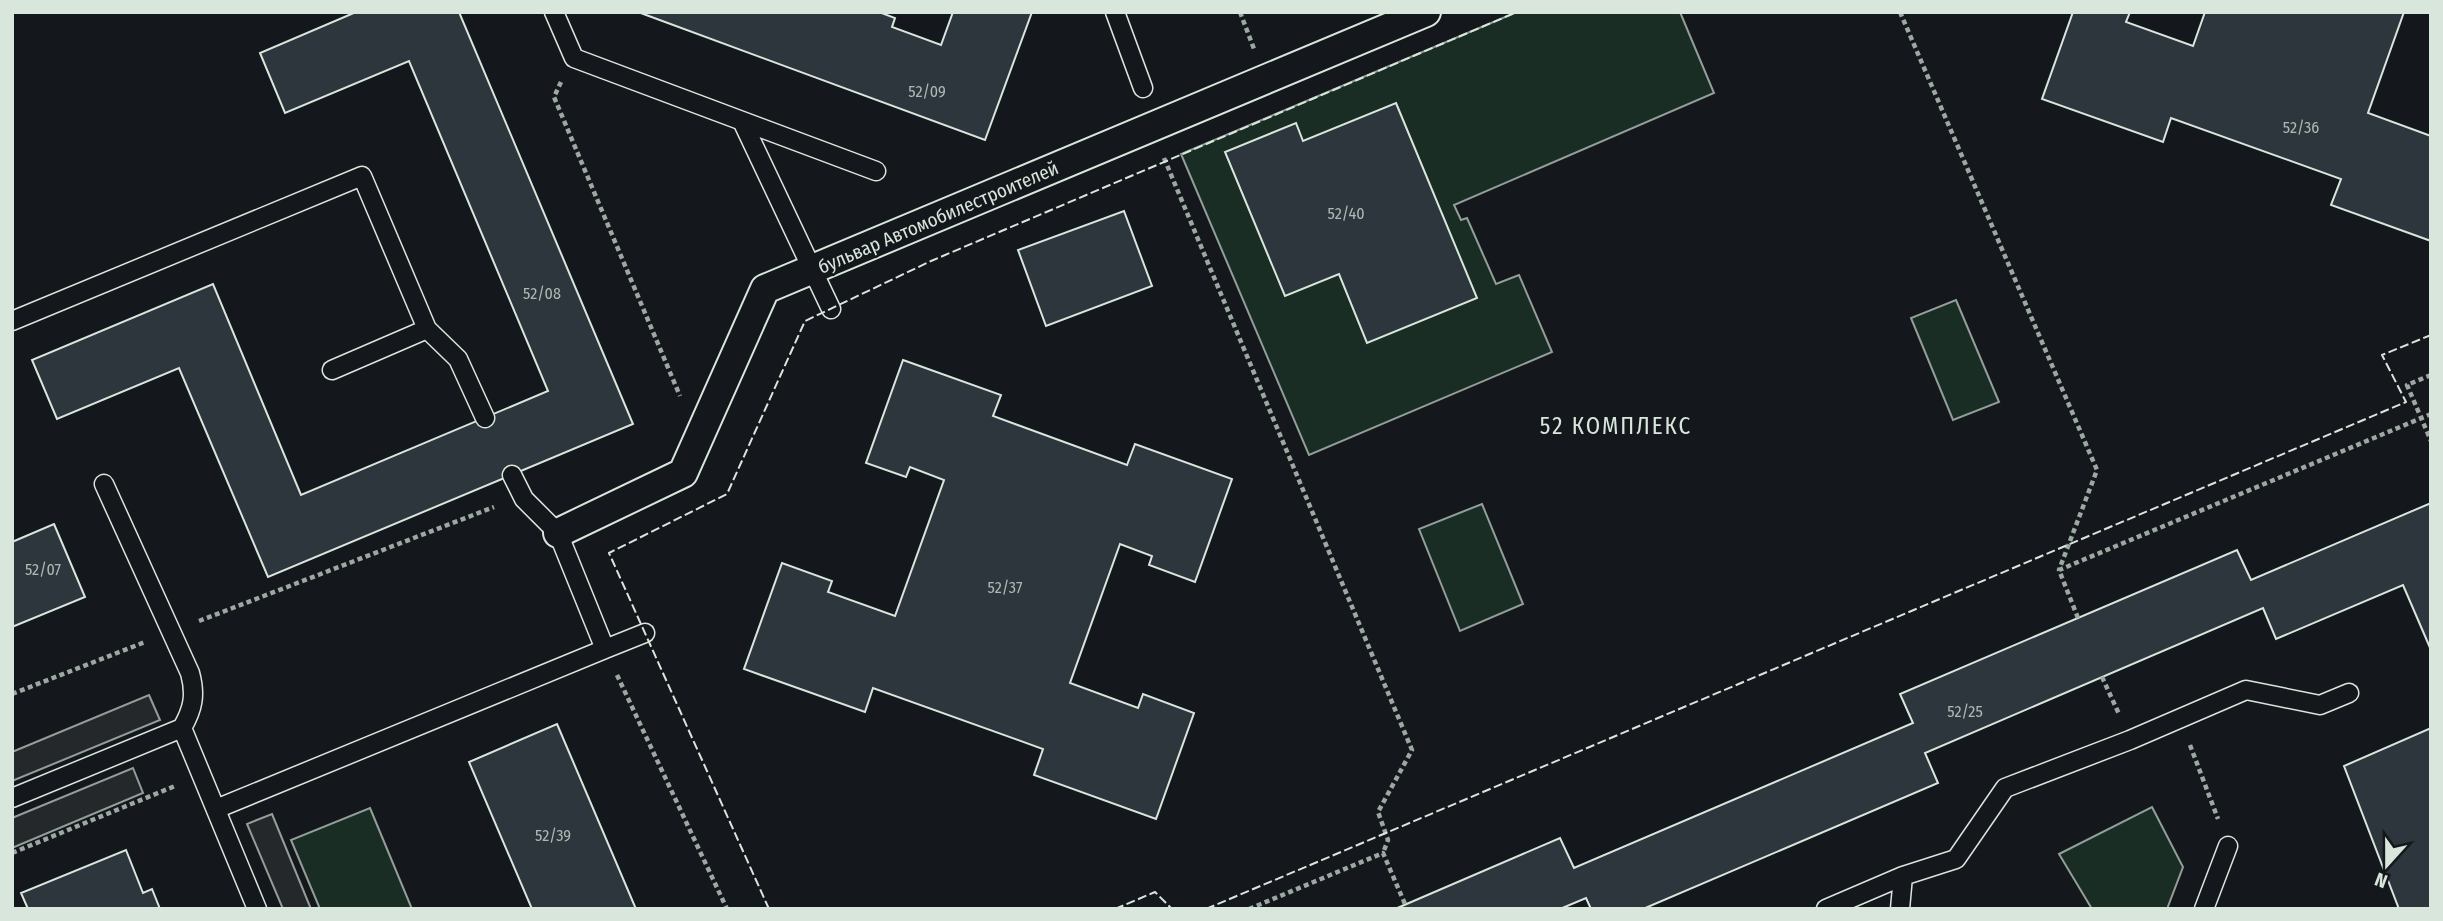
<svg xmlns="http://www.w3.org/2000/svg" width="2443" height="921" viewBox="0 0 2443 921" font-family="'Fira Sans Condensed',sans-serif">
<rect width="100%" height="100%" fill="#14181c"/>
<path fill="#1a2d24" stroke="#939e99" stroke-width="2" d="M1517,12H1680L1714,93L1454,205L1461,220L1467,218L1496,284L1519,275L1552,352L1309,455L1181,154Z
M1956,300L1999,402L1953,420L1911,318Z
M1482,504L1523,604L1460,631L1419,529Z
M2152,807L2183,867L2167,909H2092L2059,854Z
M370,808L412,909H320L291,840Z"/>
<path fill="#24282b" stroke="#939e99" stroke-width="2" d="M149,695L160,720L12,781V752Z
M133,768L143,793L12,848V818Z
M272,814L311,909H283L247,824Z"/>
<path fill="#2c363c" stroke="#d8e6dc" stroke-width="2" d="M356,12H459L633,424L268,577L179,368L57,419L32,360L213,284L301,495L548,391L409,61L285,113L260,53Z
M638,12H879L895,18L892,27L941,45L953,12H1032L985,140Z
M2073,12H2130L2126,22L2193,46L2205,12H2404L2368,113L2431,136V241L2331,205L2341,179L2171,118L2163,142L2042,99Z
M1396,103L1477,298L1367,343L1339,274L1285,296L1225,152L1296,123L1303,141Z
M1124,211L1152,286L1046,326L1018,250Z
M903,360L1001,395L993,416L1127,465L1135,444L1232,479L1195,582L1149,565L1152,556L1120,544L1070,683L1138,708L1143,694L1194,713L1156,819L1034,775L1043,749L873,688L865,712L744,669L782,563L832,581L828,592L895,616L944,480L910,467L906,477L866,463Z
M2431,503V650L2403,585L2276,639L2263,608L1925,753L1938,783L1643,909H1591L1586,898L1560,909H1395L1560,838L1574,868L1913,723L1900,694L2237,550L2251,580Z
M54,524L85,597L12,627V542Z
M557,724L636,909H532L469,762Z
M2431,728V909H2399L2344,766Z
M126,850L143,893L152,889L160,909H28L21,893Z"/>
<g fill="none" stroke-linecap="round" stroke-linejoin="round">
<defs>
<path id="service" d="M554,12L574,58L876,171
M1115,12L1143,88
M742,121L831,309
M12,321L362,176L427,329L332,370
M427,329L458,359L485,418
M104,484L190,673C196,695 193,709 182,728
M605,649L645,633
M12,798L182,728L257,909
M216,809L605,649L558,533L524,499L512,475
M1826,909L1903,876L1956,859L2005,788L2130,740L2246,690L2320,705L2349,693
M1900,909L1903,876
M2204,909L2228,846"/>
<path id="pedestrian" d="M558,533L683,473L765,289L1426,12"/>
</defs>
<use href="#service" stroke="#d8e6dc" stroke-width="21"/>
<use href="#pedestrian" stroke="#d8e6dc" stroke-width="32"/>
<path stroke="#9da8a2" stroke-width="4.5" stroke-dasharray="5 3.5" stroke-linecap="butt" d="M1240,12L1254,49
M1900,12L2097,470L2059,570
M561,82L554,97L680,396
M1164,158L1412,750L1378,812L1388,840L1383,853
M2431,375L2407,385L2431,441
M2078,618L2059,570L2431,414
M199,621L494,507
M617,675L727,909
M2102,677L2119,714
M12,694L145,642
M2190,745L2218,819
M12,853L175,786
M1249,909L1383,853L1405,904"/>
<use href="#service" stroke="#14181c" stroke-width="18"/>
<use href="#pedestrian" stroke="#14181c" stroke-width="28"/>
<path stroke="#d8e6dc" stroke-width="2" stroke-dasharray="9 3.5" stroke-linecap="butt" d="M769,909L609,553L727,494L805,321L931,261L1517,12
M1115,909L1155,892L1172,909
M1206,909L2406,402L2382,355L2431,335"/>
</g>
<g text-anchor="middle" stroke-width="5" stroke-linejoin="round" paint-order="stroke">
<g font-size="16" fill="#adbab4">
<text x="927" y="97">52/09</text>
<text x="2301" y="133">52/36</text>
<text x="1346" y="219">52/40</text>
<text x="542" y="299">52/08</text>
<text x="43" y="575">52/07</text>
<text x="1005" y="593">52/37</text>
<text x="1965" y="717">52/25</text>
<text x="553" y="841">52/39</text>
</g>
<g font-size="19" fill="#d8e6dc" stroke="#14181c">
<text transform="translate(938 217) rotate(-23)" y="7">бульвар Автомобилестроителей</text>
</g>
<g font-size="23" letter-spacing="2" fill="#d8e6dc" stroke="#14181c">
<text x="1616" y="434">52 КОМПЛЕКС</text>
</g>
</g>
<rect width="2443" height="921" fill="none" stroke="#d8e6dc" stroke-width="28"/>
<g transform="translate(2387 865) rotate(201)" stroke="#14181c" stroke-width="5" paint-order="stroke">
<path d="M0-5L12 26L0 18L-12 26Z" fill="#d8e6dc"/>
<text y="-10" font-size="19" font-weight="bold" text-anchor="middle" fill="#d8e6dc">N</text>
</g>
</svg>
